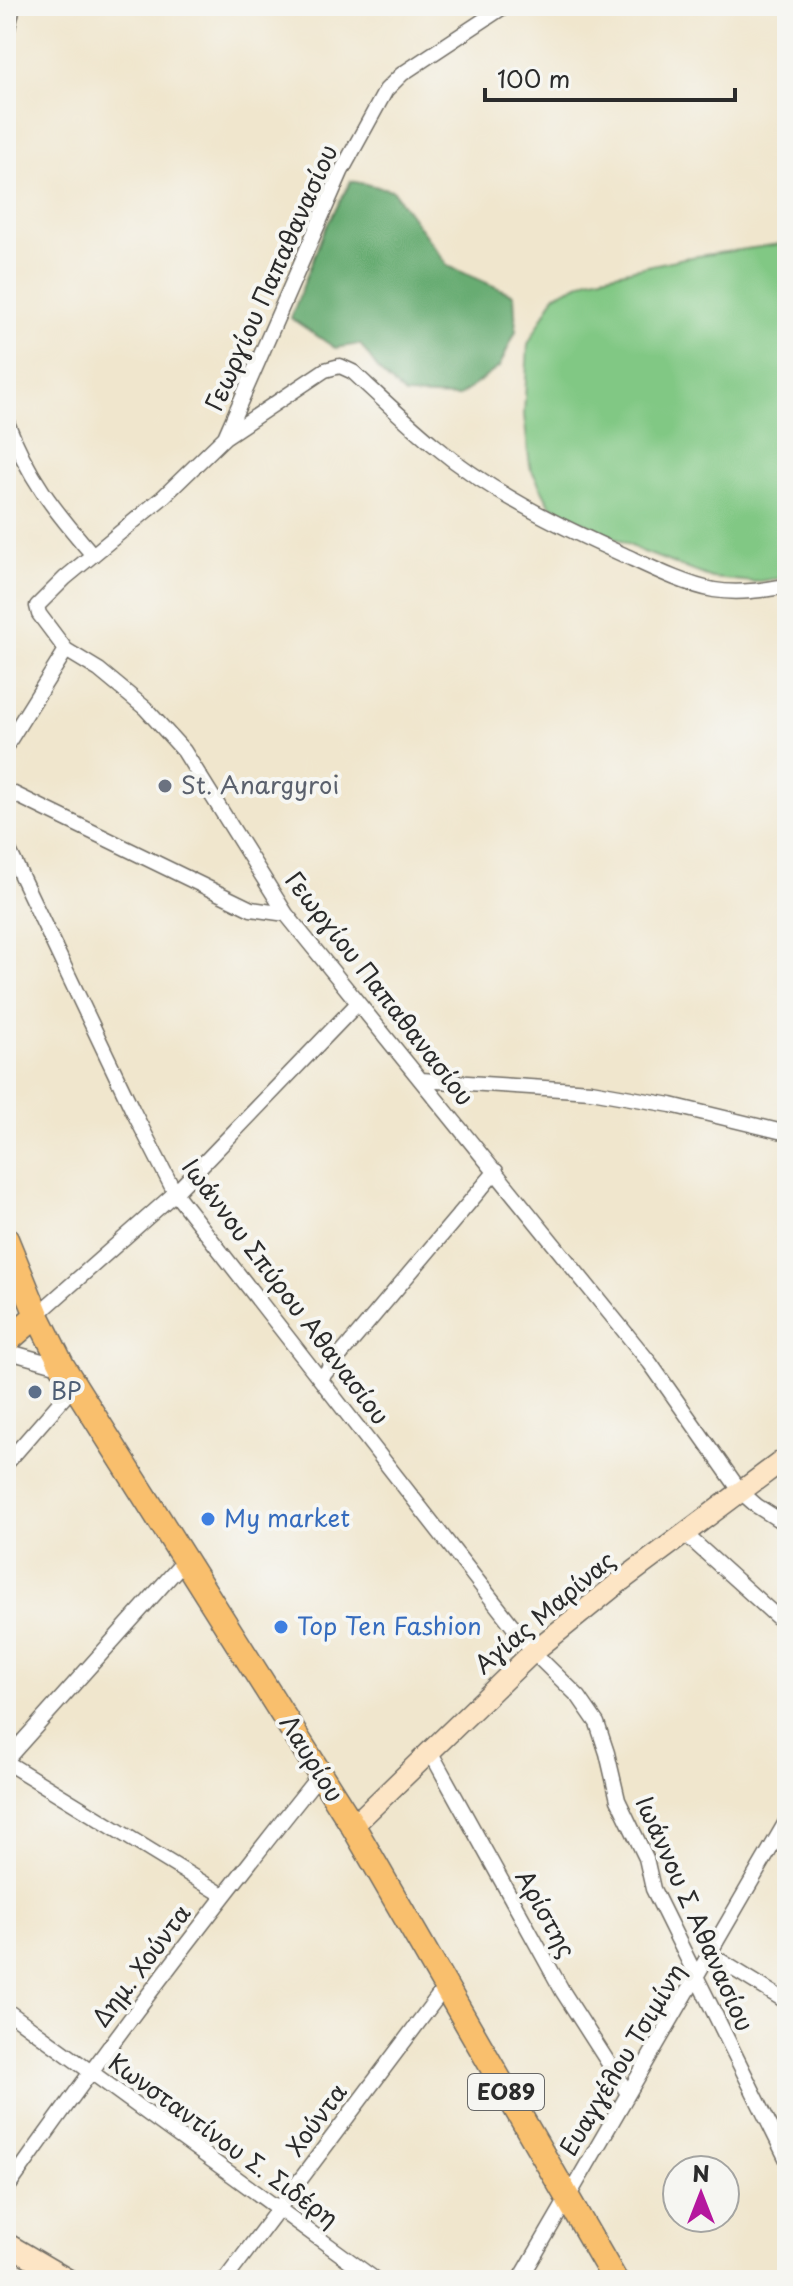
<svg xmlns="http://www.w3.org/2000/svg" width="793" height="2286" viewBox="0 0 793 2286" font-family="'Playpen Sans',sans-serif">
<rect width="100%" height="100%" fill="#f6f6f2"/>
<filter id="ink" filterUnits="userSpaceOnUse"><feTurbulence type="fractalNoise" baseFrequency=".0125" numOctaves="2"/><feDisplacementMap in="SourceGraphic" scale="16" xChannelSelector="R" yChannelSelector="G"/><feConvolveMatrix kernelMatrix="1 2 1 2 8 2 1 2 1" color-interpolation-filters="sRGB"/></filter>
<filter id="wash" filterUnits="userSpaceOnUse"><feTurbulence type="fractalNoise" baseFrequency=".006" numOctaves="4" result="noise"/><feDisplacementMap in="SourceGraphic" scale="32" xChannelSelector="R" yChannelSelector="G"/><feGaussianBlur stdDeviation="1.8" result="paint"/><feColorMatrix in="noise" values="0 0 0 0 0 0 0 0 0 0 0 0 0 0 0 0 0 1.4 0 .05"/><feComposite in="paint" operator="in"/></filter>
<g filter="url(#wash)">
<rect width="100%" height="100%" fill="#f0e6cd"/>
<path fill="#81c884" stroke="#567a58" stroke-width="2" d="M787,243V577L754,582L712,578L641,551L550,505L530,467L524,415L528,344L555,295L589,279L684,258Z"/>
<path fill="#68ac72" stroke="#4a6c4e" stroke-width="2" d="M351,181L392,190L448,266L514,295L516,331L499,367L458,397L405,395L381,373L360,344L335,348L291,318L323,233Z"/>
</g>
<g filter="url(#ink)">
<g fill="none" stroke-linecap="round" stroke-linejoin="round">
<defs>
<path id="street" d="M505,6L402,74L386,90L341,172L225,437L162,498L65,578L37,606L39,614L66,650L99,670L145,708L184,751L286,914L650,1363L741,1492L757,1506L787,1525
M6,37L13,6
M6,420C28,477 53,509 93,555
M225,437L325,370L340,366L353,372C380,397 406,422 434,445C490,492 557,525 624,555C650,567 686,585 714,590C739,594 763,590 787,586
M6,746L66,650
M6,790L251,909L286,914
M6,844L132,1109L175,1193L533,1652L579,1697L597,1723L607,1753L618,1800L646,1858L653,1889L787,2160
M421,1080L591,1091L671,1105L787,1133
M37,1315L175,1193L357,1004
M6,1351L63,1367
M321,1378L496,1171
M6,1464L74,1386
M684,1533L787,1626
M431,1753L563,1992L627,2092
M6,1760L186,1559
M6,1762L223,1895
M711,1955L787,2002
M6,2010L376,2280
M6,2190C106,2048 211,1910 320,1774
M225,2280L445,1987
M520,2280L787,1820"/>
<path id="secondary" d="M353,1826L533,1652L617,1584L787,1457
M6,2243L69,2280"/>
<path id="primary" d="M6,1239L37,1315L63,1367L353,1826L615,2280
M6,1342L37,1315"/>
</defs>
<use href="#street" stroke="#706c64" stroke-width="17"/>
<use href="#secondary" stroke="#706c64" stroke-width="23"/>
<use href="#primary" stroke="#706c64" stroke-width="27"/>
<use href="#street" stroke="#fff" stroke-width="14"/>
<use href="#secondary" stroke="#fde5c5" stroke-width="20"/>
<use href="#primary" stroke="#f9bf6d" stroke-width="24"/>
</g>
</g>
<circle fill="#6b7280" stroke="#f6f6f2" stroke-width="3" cx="165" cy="786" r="8"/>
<circle fill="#5c6f8a" stroke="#f6f6f2" stroke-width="3" cx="35" cy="1392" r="8"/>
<g fill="#3f7fe0" stroke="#f6f6f2" stroke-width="3">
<circle cx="208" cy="1519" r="8"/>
<circle cx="281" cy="1627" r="8"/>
</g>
<g text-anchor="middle" stroke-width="8" stroke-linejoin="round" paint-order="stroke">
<rect fill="#f6f6f2" stroke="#686867" stroke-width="2" x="468" y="2074" width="76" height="36" rx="6"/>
<g font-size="22" font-weight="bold" fill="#2b2b2b">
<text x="506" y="2100">ΕΟ89</text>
</g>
<g font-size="24" fill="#2b2b2b" stroke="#f6f6f2">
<text transform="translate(272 278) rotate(-66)" y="8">Γεωργίου Παπαθανασίου</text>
<text transform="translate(379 989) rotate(52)" y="8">Γεωργίου Παπαθανασίου</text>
<text transform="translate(285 1292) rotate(53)" y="8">Ιωάννου Σπύρου Αθανασίου</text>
<text transform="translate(545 1613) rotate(-40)" y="8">Αγίας Μαρίνας</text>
<text transform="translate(311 1759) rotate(58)" y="8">Λαυρίου</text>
<text transform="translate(545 1914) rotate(61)" y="8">Αρίστης</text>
<text transform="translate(694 1914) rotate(66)" y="8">Ιωάννου Σ Αθανασίου</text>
<text transform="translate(142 1966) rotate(-53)" y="8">Δημ. Χούντα</text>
<text transform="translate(623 2060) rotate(-59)" y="8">Ευαγγέλου Τσιμίνη</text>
<text transform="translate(317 2120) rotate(-53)" y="8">Χούντα</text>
<text transform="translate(223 2141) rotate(36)" y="8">Κωνσταντίνου Σ. Σιδέρη</text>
</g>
<g font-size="24" fill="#5b616d" stroke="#f6f6f2" text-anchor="start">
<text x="181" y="794">St. Anargyroi</text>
</g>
<g font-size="24" fill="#4e5e75" stroke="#f6f6f2" text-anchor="start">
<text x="51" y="1400">BP</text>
</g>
<g font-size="24" fill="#366cbe" stroke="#f6f6f2" text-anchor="start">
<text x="224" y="1527">My market</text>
<text x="297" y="1635">Top Ten Fashion</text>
</g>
</g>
<rect width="793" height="2286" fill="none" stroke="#f6f6f2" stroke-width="32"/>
<g transform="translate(701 2194)"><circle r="38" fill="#f6f6f2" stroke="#a5a5a2" stroke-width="2"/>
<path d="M0-6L14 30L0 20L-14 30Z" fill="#b5179e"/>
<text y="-12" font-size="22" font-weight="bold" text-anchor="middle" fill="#2b2b2b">N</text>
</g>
<path d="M485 88v12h250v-12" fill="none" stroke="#2b2b2b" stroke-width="4"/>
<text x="497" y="88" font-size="24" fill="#2b2b2b" stroke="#f6f6f2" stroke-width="6" paint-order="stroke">100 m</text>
</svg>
